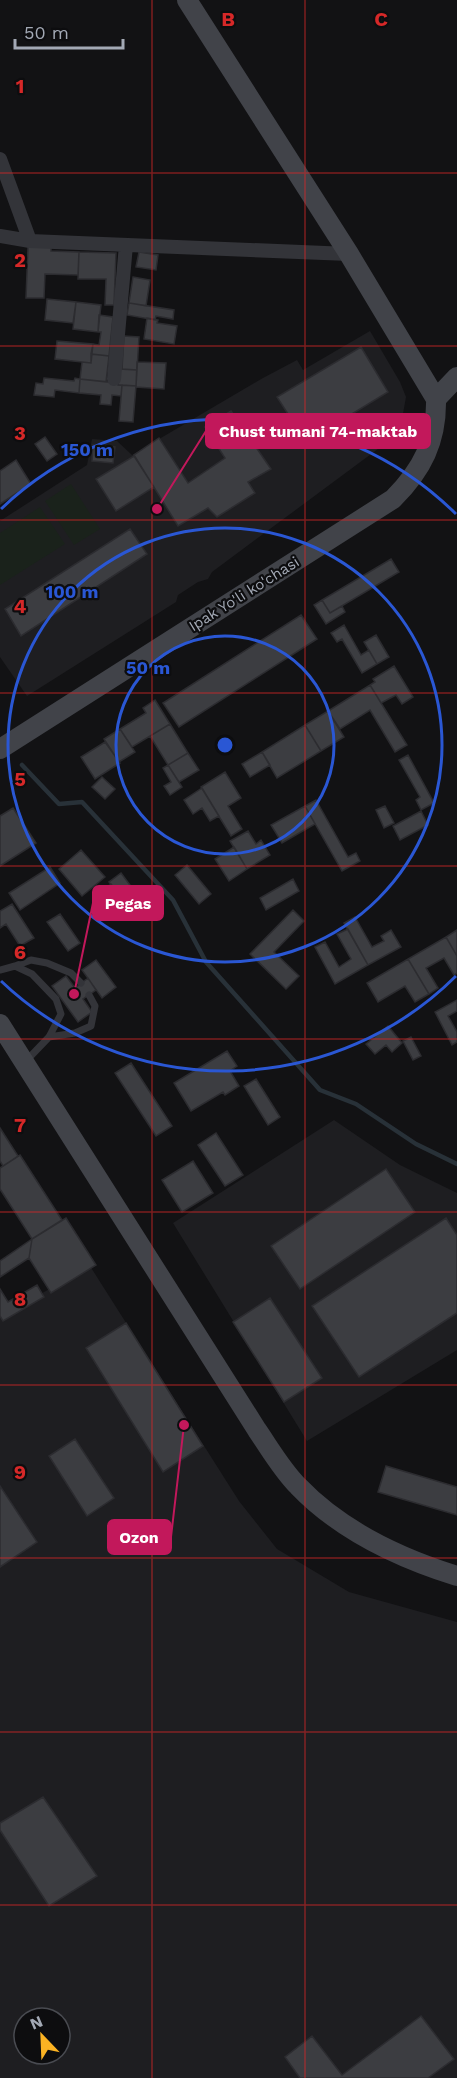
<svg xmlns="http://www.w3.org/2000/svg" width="457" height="2078" viewBox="0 0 457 2078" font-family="'Work Sans',sans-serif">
<rect width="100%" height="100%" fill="#121214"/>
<path fill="#1e1e21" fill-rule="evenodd" d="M370,331L400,382L406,397L402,419L390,440L212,572L208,579L198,582L178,595L176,602L27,696L0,657V521L87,465L92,439L117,441L132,455L263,378L297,360L303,370Z
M334,1120L400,1165L457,1193V1350L307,1441L173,1223Z
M90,1266L239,1501L277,1549L349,1592L457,1622V2078H0V1317ZM24,2018H60V2054H24Z"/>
<path fill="#1a221b" d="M71,484L100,529L74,545L45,501Z
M40,507L65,544L0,585V533Z"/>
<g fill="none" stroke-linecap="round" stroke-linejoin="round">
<path stroke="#283138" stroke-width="4.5" d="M22,765L59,804L82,802L173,900L206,962L320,1090L356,1104L416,1144L457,1164"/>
</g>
<path fill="#3c3d41" stroke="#2c2c30" stroke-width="1.5" d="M28,247H51V251L79,252L78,275L45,274L44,298H26Z
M79,252L116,253L114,305H105L106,279H78Z
M139,252L158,255L156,270L136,267Z
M133,277L150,280L146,306L129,303Z
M47,299L76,302L73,323L45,320Z
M76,302L101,305L98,332L73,329Z
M129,303L174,310L173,319L156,316L155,320L127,315Z
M99,315L113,317L109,356L91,354L93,344L99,345L101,332H98Z
M147,318L158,320L157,323L177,326L174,344L144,339Z
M124,336L139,337L137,370L122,369Z
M57,341L93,344L91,363L55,359Z
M361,347L388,392L306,442L277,397Z
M91,354L109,356L106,382L80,379L82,362L91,363Z
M137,362L166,363L164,389L136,387Z
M119,369L137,370L136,386L118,385Z
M44,378L74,381L75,378L80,379L79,393L55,390L54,397L34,395L36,383L43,384Z
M80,379L118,383V385H122L121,396L112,395L111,405L100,404L101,395L79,393Z
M122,385L136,386L133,422L119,421Z
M231,411L271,469L248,482L255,493L217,517L208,508L178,526L134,455L159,438L188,483L225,458L205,427Z
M45,437L57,454L47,461L35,444Z
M93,445L115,447L113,463L92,461Z
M134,456L154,487L116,511L96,479Z
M16,460L31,484L0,504V471Z
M130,529L147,554L21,636L5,609Z
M391,559L399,572L330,613L322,600Z
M322,600L330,613L342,606L345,612L326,624L314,605Z
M301,615L317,639L179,727L163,703Z
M344,625L361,655L369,650L377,664L362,673L342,639L337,642L331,633Z
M376,635L389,657L377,664L364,642Z
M394,666L413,697L402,704L396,695L381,703L370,685L375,682L373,679Z
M370,685L407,745L395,752L370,710L340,729L328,711Z
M155,700L170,724L132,747L120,729L146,713L143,708Z
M328,711L344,737L321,751L305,725Z
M170,724L188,753L168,765L150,736Z
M305,725L321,751L277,778L262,752Z
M120,729L135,752L119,762L104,739Z
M105,742L120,763L95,779L81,757Z
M262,752L270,765L250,777L242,764Z
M188,753L199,770L179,782L168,765Z
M408,755L434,803L421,810L416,800L420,797L399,760Z
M168,765L182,787L170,795L164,786L171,782L163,768Z
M225,772L241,798L228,806L242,829L231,836L201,787Z
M102,777L115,789L105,799L92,787Z
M202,788L219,816L210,821L202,808L193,814L184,800Z
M316,800L348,857L356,853L360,861L342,871L305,806Z
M305,806L315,824L282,843L271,825Z
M385,806L394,823L384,828L376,810Z
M13,808L36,843L0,866V816Z
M421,811L428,825L400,840L393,826Z
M248,831L256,844L261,840L270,855L247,869L230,841Z
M234,847L247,869L229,881L215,859Z
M81,850L105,877L82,896L59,869Z
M187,865L211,894L199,904L175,875Z
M50,867L60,883L20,910L9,893Z
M121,873L150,912L141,918L136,911L138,910L124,891L119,895L109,882Z
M293,879L299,891L266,910L260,898Z
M111,884L119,895L114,898L107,887Z
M12,904L34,938L20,946L6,924L0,928V911Z
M293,910L304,921L274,952L299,976L286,989L250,954Z
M60,914L80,943L68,951L47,922Z
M355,917L372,947L384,941L381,936L391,930L401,947L368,965L344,923Z
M348,929L368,965L335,984L315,947L325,942L339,967L351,959L337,934Z
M457,930V956L446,937Z
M446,937L457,956V973L454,975L444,958L426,968L438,988L429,994L408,959Z
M408,959L429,994L415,1002L405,986L378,1002L367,983Z
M96,960L116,987L102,998L82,970Z
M66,976L75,988L88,978L96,990L83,999L92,1012L78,1022L52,986Z
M457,1000V1011L448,1016L457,1032V1042L452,1045L435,1012Z
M388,1026L402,1043L392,1052L386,1045L375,1054L366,1044Z
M411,1037L421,1056L413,1060L403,1041Z
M227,1051L237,1066L230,1071L239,1086L225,1095L223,1092L191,1111L174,1083Z
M131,1063L172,1126L156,1136L115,1073Z
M256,1079L280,1117L268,1125L244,1086Z
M0,1128L18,1156L3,1166L0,1161Z
M216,1133L243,1175L225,1186L198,1145Z
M20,1155L62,1220L32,1239L0,1189V1168Z
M193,1161L213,1193L182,1212L162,1180Z
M386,1169L415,1212L300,1289L271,1246Z
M66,1218L96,1265L51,1293L29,1258L32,1239Z
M446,1218L457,1235V1313L359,1377L312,1306Z
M32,1239L29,1258L0,1277V1261Z
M37,1285L44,1297L3,1321L0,1316V1289L8,1302Z
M270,1298L322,1378L284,1402L233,1322Z
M126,1323L203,1446L163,1472L86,1348Z
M75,1439L114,1498L87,1516L49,1456Z
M386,1466L457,1487V1515L378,1492Z
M0,1486L37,1542L0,1567Z
M43,1797L97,1876L49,1906L0,1830V1823Z
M421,2016L454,2059L428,2078H300L285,2057L312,2036L342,2075Z"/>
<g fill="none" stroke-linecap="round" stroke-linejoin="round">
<path stroke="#333439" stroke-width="7" d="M15,966L31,960L47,963L71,973L81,983
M0,970L15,966L32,974L56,999L61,1014L49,1037L26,1061
M49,1037L75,1033L91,1026L95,1006L89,995"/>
<path stroke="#333439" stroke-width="14" d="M0,159L30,241
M0,236L30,241L349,254
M114,379L126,245"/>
<path stroke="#414349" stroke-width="20" d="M436,399L457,377
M0,749L393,499C422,470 437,441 436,399L349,254L187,0
M0,1024L257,1430C270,1449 282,1470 298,1486C341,1531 399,1558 457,1576"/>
</g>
<path fill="none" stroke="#d62828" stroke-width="1.5" stroke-opacity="0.55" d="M152,0V2078M305,0V2078M0,173H457M0,346H457M0,520H457M0,693H457M0,866H457M0,1039H457M0,1212H457M0,1385H457M0,1558H457M0,1732H457M0,1905H457"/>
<g fill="none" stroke="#2a57d4" stroke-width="3">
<circle cx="225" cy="745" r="109"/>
<circle cx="225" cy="745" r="217"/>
<path d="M456 976A326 326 0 0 1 1 981M1 509A326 326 0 0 1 456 514"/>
</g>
<g text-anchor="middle" stroke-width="4.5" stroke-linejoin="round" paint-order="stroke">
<g font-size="15" fill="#a3a9b5" stroke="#0d0d0f">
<text transform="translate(244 594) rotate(-32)" y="5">Ipak Yo'li ko'chasi</text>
</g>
</g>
<g font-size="20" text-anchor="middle" font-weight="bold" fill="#d62828" stroke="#0d0d0f" stroke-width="4.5" stroke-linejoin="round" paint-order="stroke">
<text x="228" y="26">B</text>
<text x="381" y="26">C</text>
<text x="20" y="93">1</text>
<text x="20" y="267">2</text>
<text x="20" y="440">3</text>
<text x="20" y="613">4</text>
<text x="20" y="786">5</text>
<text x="20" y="959">6</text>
<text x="20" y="1132">7</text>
<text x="20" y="1306">8</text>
<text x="20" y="1479">9</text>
</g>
<circle cx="225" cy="745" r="9" fill="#2a57d4" stroke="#0d0d0f" stroke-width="3"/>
<g font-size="18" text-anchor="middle" font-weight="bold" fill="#2a57d4" stroke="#0d0d0f" stroke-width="4.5" stroke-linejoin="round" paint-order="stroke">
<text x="87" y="456">150 m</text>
<text x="72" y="598">100 m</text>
<text x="148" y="674">50 m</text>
</g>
<path fill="none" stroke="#c2185b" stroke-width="2" d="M157 509L206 431M74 994L93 903M184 1425L171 1537"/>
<g fill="#c2185b" stroke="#0d0d0f" stroke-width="2">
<circle cx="157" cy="509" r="6"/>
<circle cx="74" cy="994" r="6"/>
<circle cx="184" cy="1425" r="6"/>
</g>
<g fill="#c2185b" stroke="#c2185b" stroke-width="2">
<rect x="206" y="414" width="224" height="34" rx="6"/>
<rect x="93" y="886" width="70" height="34" rx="6"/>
<rect x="108" y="1520" width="63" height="34" rx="6"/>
</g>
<g font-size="16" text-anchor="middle" font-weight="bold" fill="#fff">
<text x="318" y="437">Chust tumani 74-maktab</text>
<text x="128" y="909">Pegas</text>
<text x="139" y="1543">Ozon</text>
</g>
<g transform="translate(42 2036) rotate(337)"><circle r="28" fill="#0d0d0f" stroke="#494b51" stroke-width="1.5"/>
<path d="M0-4.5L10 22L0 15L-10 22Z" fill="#fbb323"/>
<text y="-9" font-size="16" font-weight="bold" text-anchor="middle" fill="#a3a9b5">N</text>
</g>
<path d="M15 39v9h108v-9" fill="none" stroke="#a3a9b5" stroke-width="3"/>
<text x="24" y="39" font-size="18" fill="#a3a9b5" stroke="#0d0d0f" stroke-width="4.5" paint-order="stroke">50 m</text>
</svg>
